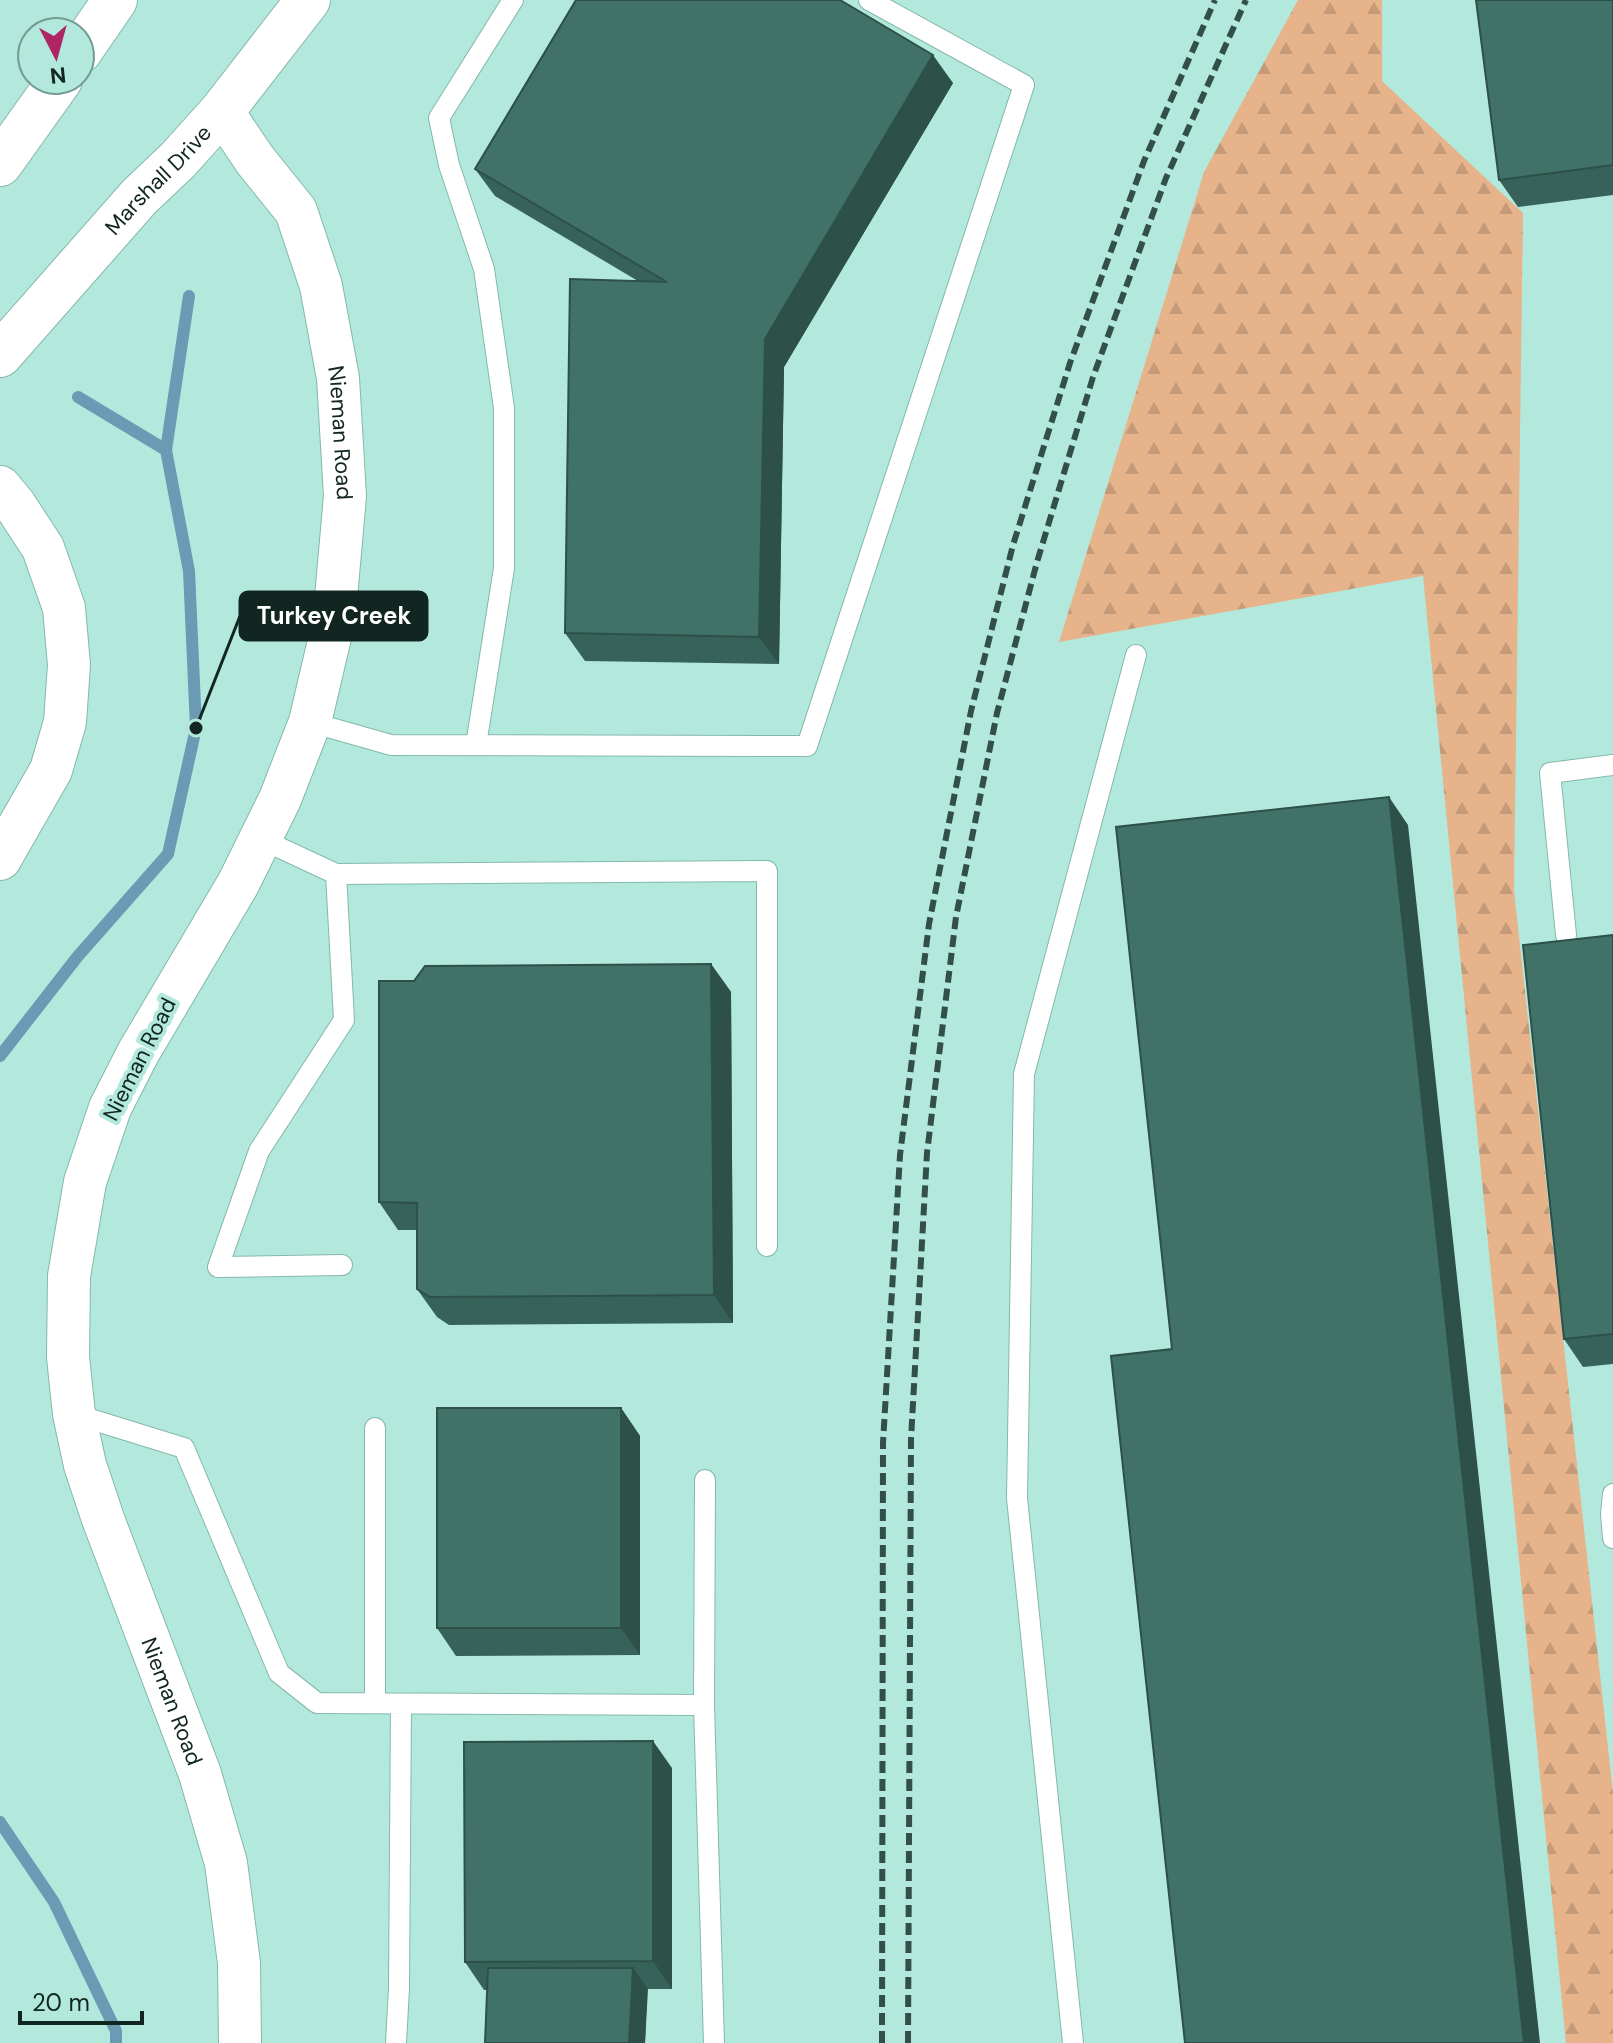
<svg xmlns="http://www.w3.org/2000/svg" width="1613" height="2043" viewBox="0 0 1613 2043" font-family="'DM Sans',sans-serif">
<defs>
<pattern id="forest-firs" width="22" height="20" patternUnits="userSpaceOnUse" patternTransform="scale(2)"><rect width="22" height="20" fill="#e7b38b"/><path d="M5 1l3.5 6h-7zM16 11l3.5 6h-7z" fill="#c59a78"/></pattern>
</defs>
<rect width="100%" height="100%" fill="#b3e9dc"/>
<path fill="url(#forest-firs)" d="M1298,0H1382V81L1523,213L1514,891L1613,1793V2043H1566L1423,576L1059,642L1204,172Z"/>
<g fill="none" stroke-linecap="round" stroke-linejoin="round">
<path stroke="#6b9ab5" stroke-width="12" d="M78,397L166,450
M0,1056L78,956L168,854L196,728L189,571L166,450L189,296
M0,1822L54,1902L116,2031V2043"/>
<defs>
<path id="service" d="M310,722L391,745L807,746L1024,85L869,0
M476,745L504,568V408L484,269L449,165L439,118L513,0
M261,839L336,874L767,871V1246
M336,874L344,1020L259,1151L218,1267L342,1265
M1566,935L1550,773L1613,765
M74,1414L184,1448L279,1673L317,1703L704,1705L705,1480
M1613,1494L1611,1514L1613,1538
M375,1703V1428
M704,1705L714,2043
M396,2043L399,1988L401,1704
M1073,2043L1017,1498L1024,1074L1136,655"/>
<g id="minor">
<path id="s1" d="M222,111L255,160L296,211L321,286L338,378L345,496L334,620L310,722L280,799L238,884L138,1053L110,1108L85,1182L69,1276L68,1357L74,1414L85,1465L103,1519L200,1774L226,1863L239,1963L240,2043"/>
<path d="M0,487L15,505L43,548L64,608L69,665L65,722L51,770L0,859"/>
</g>
<g id="tertiary">
<path id="s2" d="M0,355L139,197L178,160L222,111L308,0"/>
</g>
<path id="motorway" d="M80,51L115,0
M0,164L60,80"/>
</defs>
<use href="#service" stroke="#84b8ac" stroke-width="22"/>
<use href="#minor" stroke="#84b8ac" stroke-width="44"/>
<use href="#tertiary" stroke="#84b8ac" stroke-width="46"/>
<use href="#motorway" stroke="#84b8ac" stroke-width="46"/>
<use href="#service" stroke="#fff" stroke-width="20"/>
<use href="#minor" stroke="#fff" stroke-width="42"/>
<use href="#tertiary" stroke="#fff" stroke-width="44"/>
<use href="#motorway" stroke="#fff" stroke-width="44"/>
<path stroke="#334f49" stroke-width="6" stroke-dasharray="12 6" stroke-linecap="butt" d="M882,2043L883,1443L900,1155L929,924L971,711L1013,545L1070,363L1144,161L1215,0
M908,2043L911,1439L927,1153L956,917L997,713L1037,562L1093,377L1166,178L1246,0"/>
</g>
<path fill="#376259" d="M1613,0V195L1518,207L1499,180Z
M953,83L784,367L779,664L585,661L565,633L638,281L495,196L475,169Z
M1613,935V1364L1583,1367L1564,1339Z
M711,964L731,992L733,1323L449,1325L437,1317L417,1289V1230H398L379,1202L414,981Z
M621,1408L640,1436V1655L456,1656L437,1628Z
M672,1768V1989H647L645,2043L487,1990H484L465,1962Z"/>
<path fill="#2d5049" d="M933,55L953,83L784,367L779,664L759,637L765,339Z
M1389,797L1408,825L1540,2043H1524Z
M711,964L731,992L733,1323L714,1295Z
M621,1408L640,1436V1655L621,1628Z
M653,1741L672,1768V1989L653,1961Z
M633,1968L648,1989L645,2043H629Z"/>
<path fill="#407268" stroke="#2d5049" stroke-width="2" d="M576,0H840L933,55L765,339L759,637L565,633L570,279L667,282L475,169Z
M1476,0H1613V165L1499,180Z
M1389,797L1524,2043H1185L1111,1356L1172,1349L1116,827Z
M1613,935V1334L1564,1339L1523,945Z
M711,964L714,1295L430,1297L417,1289V1203L379,1202V981H414L425,966Z
M437,1408H621V1628H437Z
M653,1741V1961L465,1962L464,1742Z
M488,1968H633L629,2043H485Z"/>
<g text-anchor="middle" stroke-width="8" stroke-linejoin="round" paint-order="stroke">
<g font-size="22" fill="#112621" stroke="#b3e9dc">
<text dy="8" stroke="none"><textPath href="#s2" startOffset="236">Marshall Drive</textPath></text>
<text dy="8" stroke="none"><textPath href="#s1" startOffset="352">Nieman Road</textPath></text>
<text transform="translate(139 1059) rotate(-63)" y="8">Nieman Road</text>
<text dy="8" stroke="none"><textPath href="#s1" startOffset="1696">Nieman Road</textPath></text>
</g>
</g>
<path fill="none" stroke="#112621" stroke-width="3" d="M196 728L240 616"/>
<circle fill="#112621" stroke="#b3e9dc" stroke-width="3" cx="196" cy="728" r="8"/>
<rect fill="#112621" stroke="#112621" stroke-width="3" x="240" y="592" width="187" height="48" rx="8"/>
<g font-size="24" text-anchor="middle" font-weight="bold" fill="#fff">
<text x="334" y="624">Turkey Creek</text>
</g>
<g transform="translate(56 56) rotate(174)"><circle r="38" fill="#b3e9dc" stroke="#729b91" stroke-width="2"/>
<path d="M0-6L14 30L0 20L-14 30Z" fill="#af2463"/>
<text y="-12" font-size="22" font-weight="bold" text-anchor="middle" fill="#112621">N</text>
</g>
<path d="M20 2011v12h122v-12" fill="none" stroke="#112621" stroke-width="4"/>
<text x="32" y="2011" font-size="24" fill="#112621" stroke="#b3e9dc" stroke-width="6" paint-order="stroke">20 m</text>
</svg>
